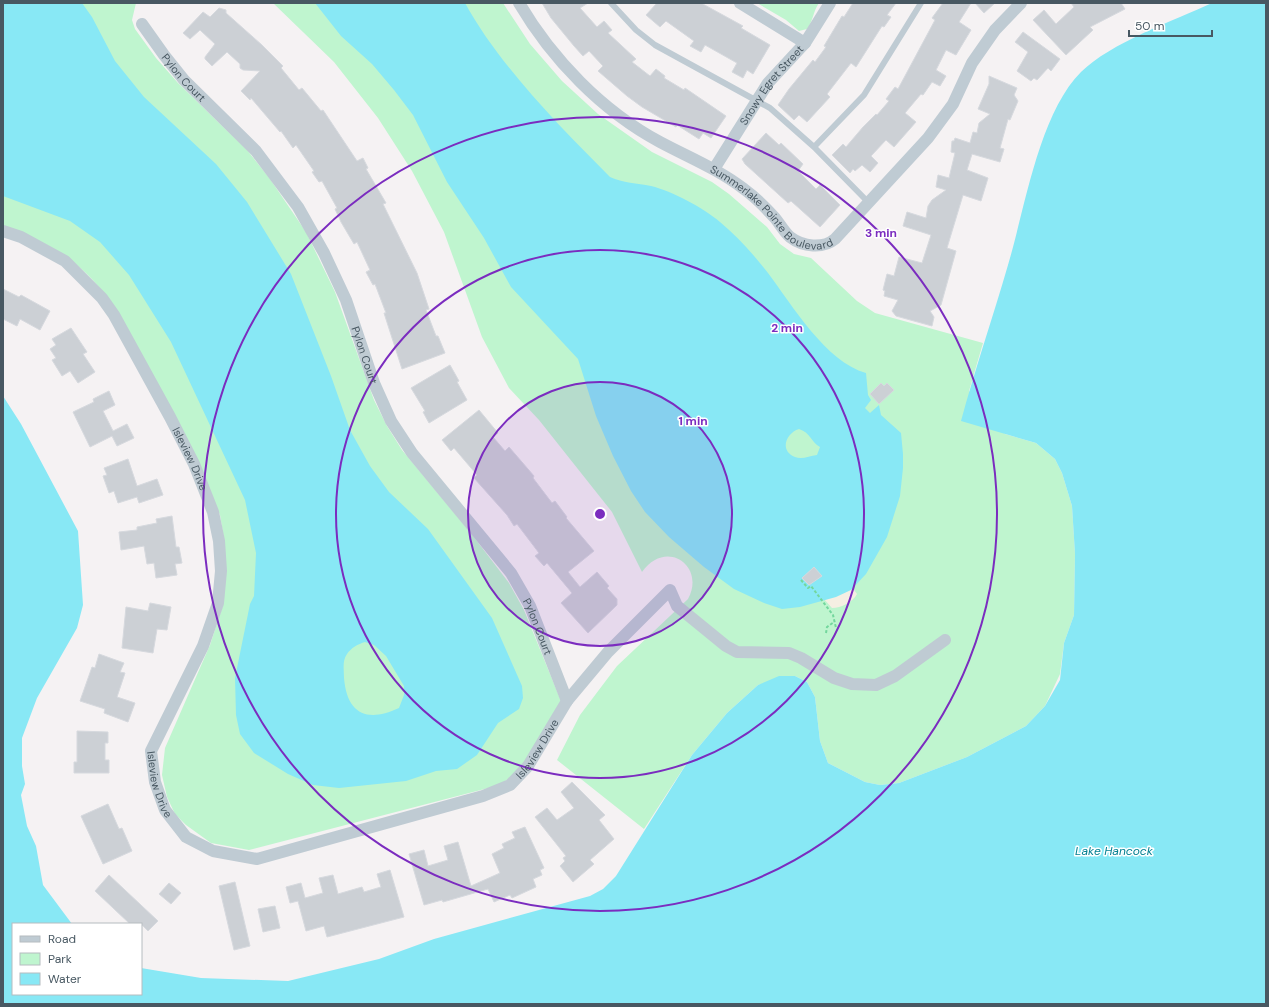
<svg xmlns="http://www.w3.org/2000/svg" width="1269" height="1007" viewBox="0 0 1269 1007" font-family="'DM Sans',sans-serif">
<rect width="100%" height="100%" fill="#f5f2f3"/>
<path fill="#bff5cf" d="M3,3H136L132,20L135,29L156,58L178,83L247,150L270,179L306,232L335,292L374,400L387,426L402,450L470,532L509,583L524,610L561,701L523,767L500,785L249,850L211,843L186,825L175,814L167,797L162,775L165,748L210,645L223,605L224,539L220,515L210,491L110,301C80,260 50,243 3,226Z
M273,3H503L530,44L562,81L598,114L652,152L712,182L729,194L767,227L780,244L794,254L811,258L857,301L875,313L983,343L969,391L1005,434L1036,443L1055,459L1062,473L1072,506L1075,554L1074,615L1064,643L1060,674L1045,706L1026,726L967,757L899,783L880,785L865,782L828,763L820,741L815,697L807,682L795,676L758,685L727,713L692,755L644,829L557,760L580,715L617,666L688,599C706,566 666,538 642,572L612,512L539,420L509,388L482,337L444,232L412,171L378,118L334,62Z
M757,3H819C813,11 813,22 807,29L799,31L786,20Z"/>
<path fill="#f6efe3" d="M852,587L857,594C853,602 841,608 832,608L823,598Z"/>
<path fill="#88e8f5" fill-rule="evenodd" d="M3,3H82L92,17L115,61L144,97L216,164L247,202L291,274L331,376L350,430L370,466L389,492L428,529L492,618L522,686L523,698L519,709L498,723L477,755L457,769L436,771L406,781L339,788L313,785L288,774L254,753L240,734L236,715L235,678L250,604L254,596L256,553L245,500L171,342L129,275L100,242L70,221L3,196ZM365,642L374,645L386,656L404,686V695L399,708C367,723 347,714 344,678C344,670 342,661 347,654C351,648 358,644 365,642Z
M315,3H465C499,65 560,127 610,177C623,183 637,183 651,186C672,191 704,208 720,222C738,237 754,255 768,273C792,305 826,362 866,373L868,395L871,400L865,408L870,413L879,405L881,415L901,433L903,454V468L900,496L887,537L866,574L851,590L836,597L800,607L782,609L764,603L734,589L704,567L669,537L645,512L631,491L613,456L596,416L578,359L511,287L484,238L447,182L413,115L394,90L372,64L341,36ZM799,429C811,433 811,442 820,447L817,455C809,456 802,460 795,457C779,451 786,433 799,429Z
M1212,3H1266V1004H3V396L21,424L78,531L83,605L77,628L37,698L22,738V766L25,784L21,795L27,826L36,846L43,885L72,924H13V994H141V968L201,978L288,981L379,959L434,939L590,896L603,889L616,876L692,755L727,713L758,685L779,676H795L807,682L815,697L820,741L828,763L865,782L880,785L899,783L967,757L1026,726L1045,706L1060,680L1064,643L1074,615L1075,554L1072,506L1062,473L1055,459L1036,443L961,421C975,369 993,317 1008,265C1025,208 1039,114 1081,72C1110,43 1175,20 1212,3Z"/>
<path fill="#ccd0d5" stroke="#d6d9de" d="M542,3H588L580,8L597,27L604,21L612,30L608,33L636,59L632,62L650,76L656,69L665,76L664,78L684,90L685,88L726,116L711,138L703,133L699,139L677,125L676,127L642,107L627,96L598,71L603,66L589,51L583,56L574,46L551,18Z
M657,3H701L743,26L741,28L770,45L753,74L747,70L743,78L732,72L737,63L705,45L701,52L690,46L694,41L666,21L660,27L646,15Z
M853,3H896L887,15L891,17L884,27L882,26L856,67L851,63L827,94L830,97L807,122L799,115L794,120L778,105L789,89L813,60L815,62L826,47L824,46L842,16L844,17Z
M943,3H971L959,22L971,30L956,55L946,50L936,70L946,76L940,86L932,82L923,95L921,94L905,113L916,122L894,147L886,140L871,156L878,163L870,172L862,165L855,171L853,169L850,173L832,155L843,144L846,147L863,127L876,114L877,115L889,101L886,99L895,87L898,89L935,20L932,18Z
M975,3H995L984,13Z
M1071,3H1121L1125,9L1090,27L1093,30L1066,55L1033,20L1044,10L1056,24L1074,7Z
M219,8L226,10V13L262,45L283,66L281,68L299,90L302,88L321,111L323,110L357,161L363,158L368,168L366,169L386,203L383,204L417,273L429,309L426,310L436,336H438L445,353L402,369L384,313H386L375,284L373,285L366,272L370,270L357,242L354,244L341,222L335,209L337,208L322,181L319,182L312,172L314,171L296,145L293,148L281,131L280,132L251,98L250,100L241,91L260,71L243,70L240,68V64L227,52L212,66L205,59V57L215,44L200,30L190,39L183,33L203,12L210,17Z
M1023,32L1060,59L1051,71L1048,68L1037,80L1034,78L1031,81L1017,71L1028,52L1015,42Z
M989,76L1017,88L1014,95L1018,101L1010,120L1008,119L1000,148L1004,149L1000,162L972,154L967,170L988,178L981,201L963,195L947,248L956,251L941,305L930,311L934,317L932,326L896,316L892,311L898,300L884,296L885,291L883,290L887,274L894,276L899,257L922,263L931,235L903,226L907,212L926,218L928,206L932,200L946,190L936,187L938,175L949,178L955,153L951,152L952,141H954L955,138L970,143L973,132L977,133L979,123L990,114L978,109L989,84Z
M766,133L779,145L781,143L803,164L798,171L816,189L820,185L840,205L820,227L791,201L788,203L745,164L742,159Z
M3,289L19,297L21,295L50,311L40,330L20,319L17,326L3,319Z
M71,328L87,352L83,354L95,372L78,383L70,371L62,376L52,360L56,358L50,349L56,345L52,339Z
M450,365L459,381L457,382L467,400L429,423L423,412L425,411L411,388Z
M881,383L884,386L887,383L894,390L879,404L870,394Z
M109,391L115,405L103,411L113,431L127,424L134,438L117,446L112,436L90,447L73,412L94,402L93,399Z
M479,410L498,433L493,437L505,451L509,447L534,476L533,478L552,503L555,501L567,517L566,518L594,551L568,572L580,587L597,572L609,586L607,588L617,599V605L588,633L561,603L572,593L547,563L544,566L535,556L539,553L517,524L514,526L507,515L474,478L477,475L454,448L451,451L442,440Z
M128,459L137,486L157,479L163,495L139,503L137,497L118,503L114,491L109,493L103,476L107,475L104,468Z
M172,516L176,547H179L182,563L175,564L177,575L156,578L154,563L147,564L144,546L121,550L119,532L137,530V527L157,523L156,519Z
M814,567L822,576L809,585L802,578Z
M150,603L171,607L167,630L157,629L153,653L122,648L126,607L148,611Z
M99,654L124,663L120,672L125,673L117,697L135,703L128,722L104,713L105,709L80,701L92,667L95,668Z
M77,731L108,732V743H105V760H109V773H74V762H77Z
M572,782L605,815L599,820L614,839L590,860L594,864L573,882L560,866L565,861L563,858L566,856L535,817L547,808L557,820L574,808L561,792Z
M108,804L119,829L122,828L132,851L103,864L81,816Z
M525,827L544,868L540,870L542,875L533,879L536,887L512,898L510,895L494,902L488,889L443,902L442,900L424,905L409,854L424,850L428,866L448,860L444,846L458,842L471,886L500,873L492,854L504,848L502,844L515,838L512,832Z
M390,870L404,917L327,937L324,926L306,931L298,901L290,903L286,887L301,883L305,898L323,893L319,878L333,875L338,894L362,887L364,892L381,887L377,874Z
M109,875L158,921L148,931L141,924H130L95,891Z
M235,882L250,946L234,950L219,886Z
M169,883L181,893L171,904L159,894Z
M275,906L280,928L263,932L258,909Z"/>
<g fill="none" stroke-linecap="round" stroke-linejoin="round">
<path stroke="#73d79d" stroke-width="2" stroke-dasharray="3 2" stroke-linecap="butt" d="M801,580L808,588L811,586L833,615L836,628
M826,633L827,627L834,622"/>
<path stroke="#bfcbd3" stroke-width="6" d="M611,3L636,30L655,45L770,108L814,147L869,203
M814,147L864,95L921,3"/>
<g stroke="#bfcbd3" stroke-width="12">
<path id="s1" d="M519,3C552,59 602,111 660,142C688,157 718,169 744,189C755,197 766,208 775,218C780,224 784,232 790,237C803,247 823,249 835,239L928,138L953,104L972,63L995,30L1021,3"/>
<path d="M740,3L805,43"/>
<path id="s2" d="M142,24L164,55L184,80L256,151L298,207L324,253L346,300L374,383L391,421L412,453L511,573L530,606L567,701"/>
<path id="s3" d="M714,169L768,83L805,43L830,3"/>
<path id="s4" d="M3,231L21,237L65,261L102,298L114,315L170,417L194,464L213,512L219,541L221,571L218,603L203,646L151,751L155,782L165,810L186,837L213,851L257,859L483,796L510,785L528,766L567,701L608,652L670,590L677,606L726,646L737,652L789,653L801,658L834,678L852,684L876,685L895,676L945,640"/>
</g>
</g>
<circle cx="600" cy="514" r="132" fill="#7b2cbf" fill-opacity=".12"/>
<g fill="none" stroke="#7b2cbf" stroke-width="2">
<circle cx="600" cy="514" r="132"/>
<circle cx="600" cy="514" r="264"/>
<circle cx="600" cy="514" r="397"/>
</g>
<g text-anchor="middle" stroke-width="3" stroke-linejoin="round" paint-order="stroke">
<g font-size="11" fill="#485862" stroke="#fff">
<text dy="4" stroke="none"><textPath href="#s2" startOffset="68">Pylon Court</textPath></text>
<text dy="4" stroke="none"><textPath href="#s3" startOffset="102">Snowy Egret Street</textPath></text>
<text dy="4" stroke="none"><textPath href="#s1" startOffset="333">Summerlake Pointe Boulevard</textPath></text>
<text dy="4" stroke="none"><textPath href="#s2" startOffset="404">Pylon Court</textPath></text>
<text dy="4" stroke="none"><textPath href="#s4" startOffset="305">Isleview Drive</textPath></text>
<text dy="4" stroke="none"><textPath href="#s2" startOffset="729">Pylon Court</textPath></text>
<text dy="4" stroke="none"><textPath href="#s4" startOffset="1097">Isleview Drive</textPath></text>
<text dy="4" stroke="none"><textPath href="#s4" startOffset="652">Isleview Drive</textPath></text>
</g>
<g font-size="12" font-style="italic" fill="#048092" stroke="#fff">
<text x="1114" y="855">Lake Hancock</text>
</g>
</g>
<circle cx="600" cy="514" r="6" fill="#7b2cbf" stroke="#fff" stroke-width="2"/>
<g font-size="12" text-anchor="middle" font-weight="bold" fill="#7b2cbf" stroke="#fff" stroke-width="3" stroke-linejoin="round" paint-order="stroke">
<text x="881" y="237">3 min</text>
<text x="787" y="332">2 min</text>
<text x="693" y="425">1 min</text>
</g>
<rect width="1269" height="1007" fill="none" stroke="#485862" stroke-width="8"/>
<rect x="12" y="923" width="130" height="72" fill="#ffffff" stroke="#b6bcc0"/>
<rect x="20" y="936" width="20" height="6" fill="#bfcbd3" stroke="#b6bcc0"/>
<text x="48" y="943" font-size="12" fill="#485862">Road</text>
<rect x="20" y="953" width="20" height="12" fill="#bff5cf" stroke="#b6bcc0"/>
<text x="48" y="963" font-size="12" fill="#485862">Park</text>
<rect x="20" y="973" width="20" height="12" fill="#88e8f5" stroke="#b6bcc0"/>
<text x="48" y="983" font-size="12" fill="#485862">Water</text>
<path d="M1129 30v6h83v-6" fill="none" stroke="#485862" stroke-width="2"/>
<text x="1135" y="30" font-size="12" fill="#485862" stroke="#ffffff" stroke-width="3" paint-order="stroke">50 m</text>
</svg>
